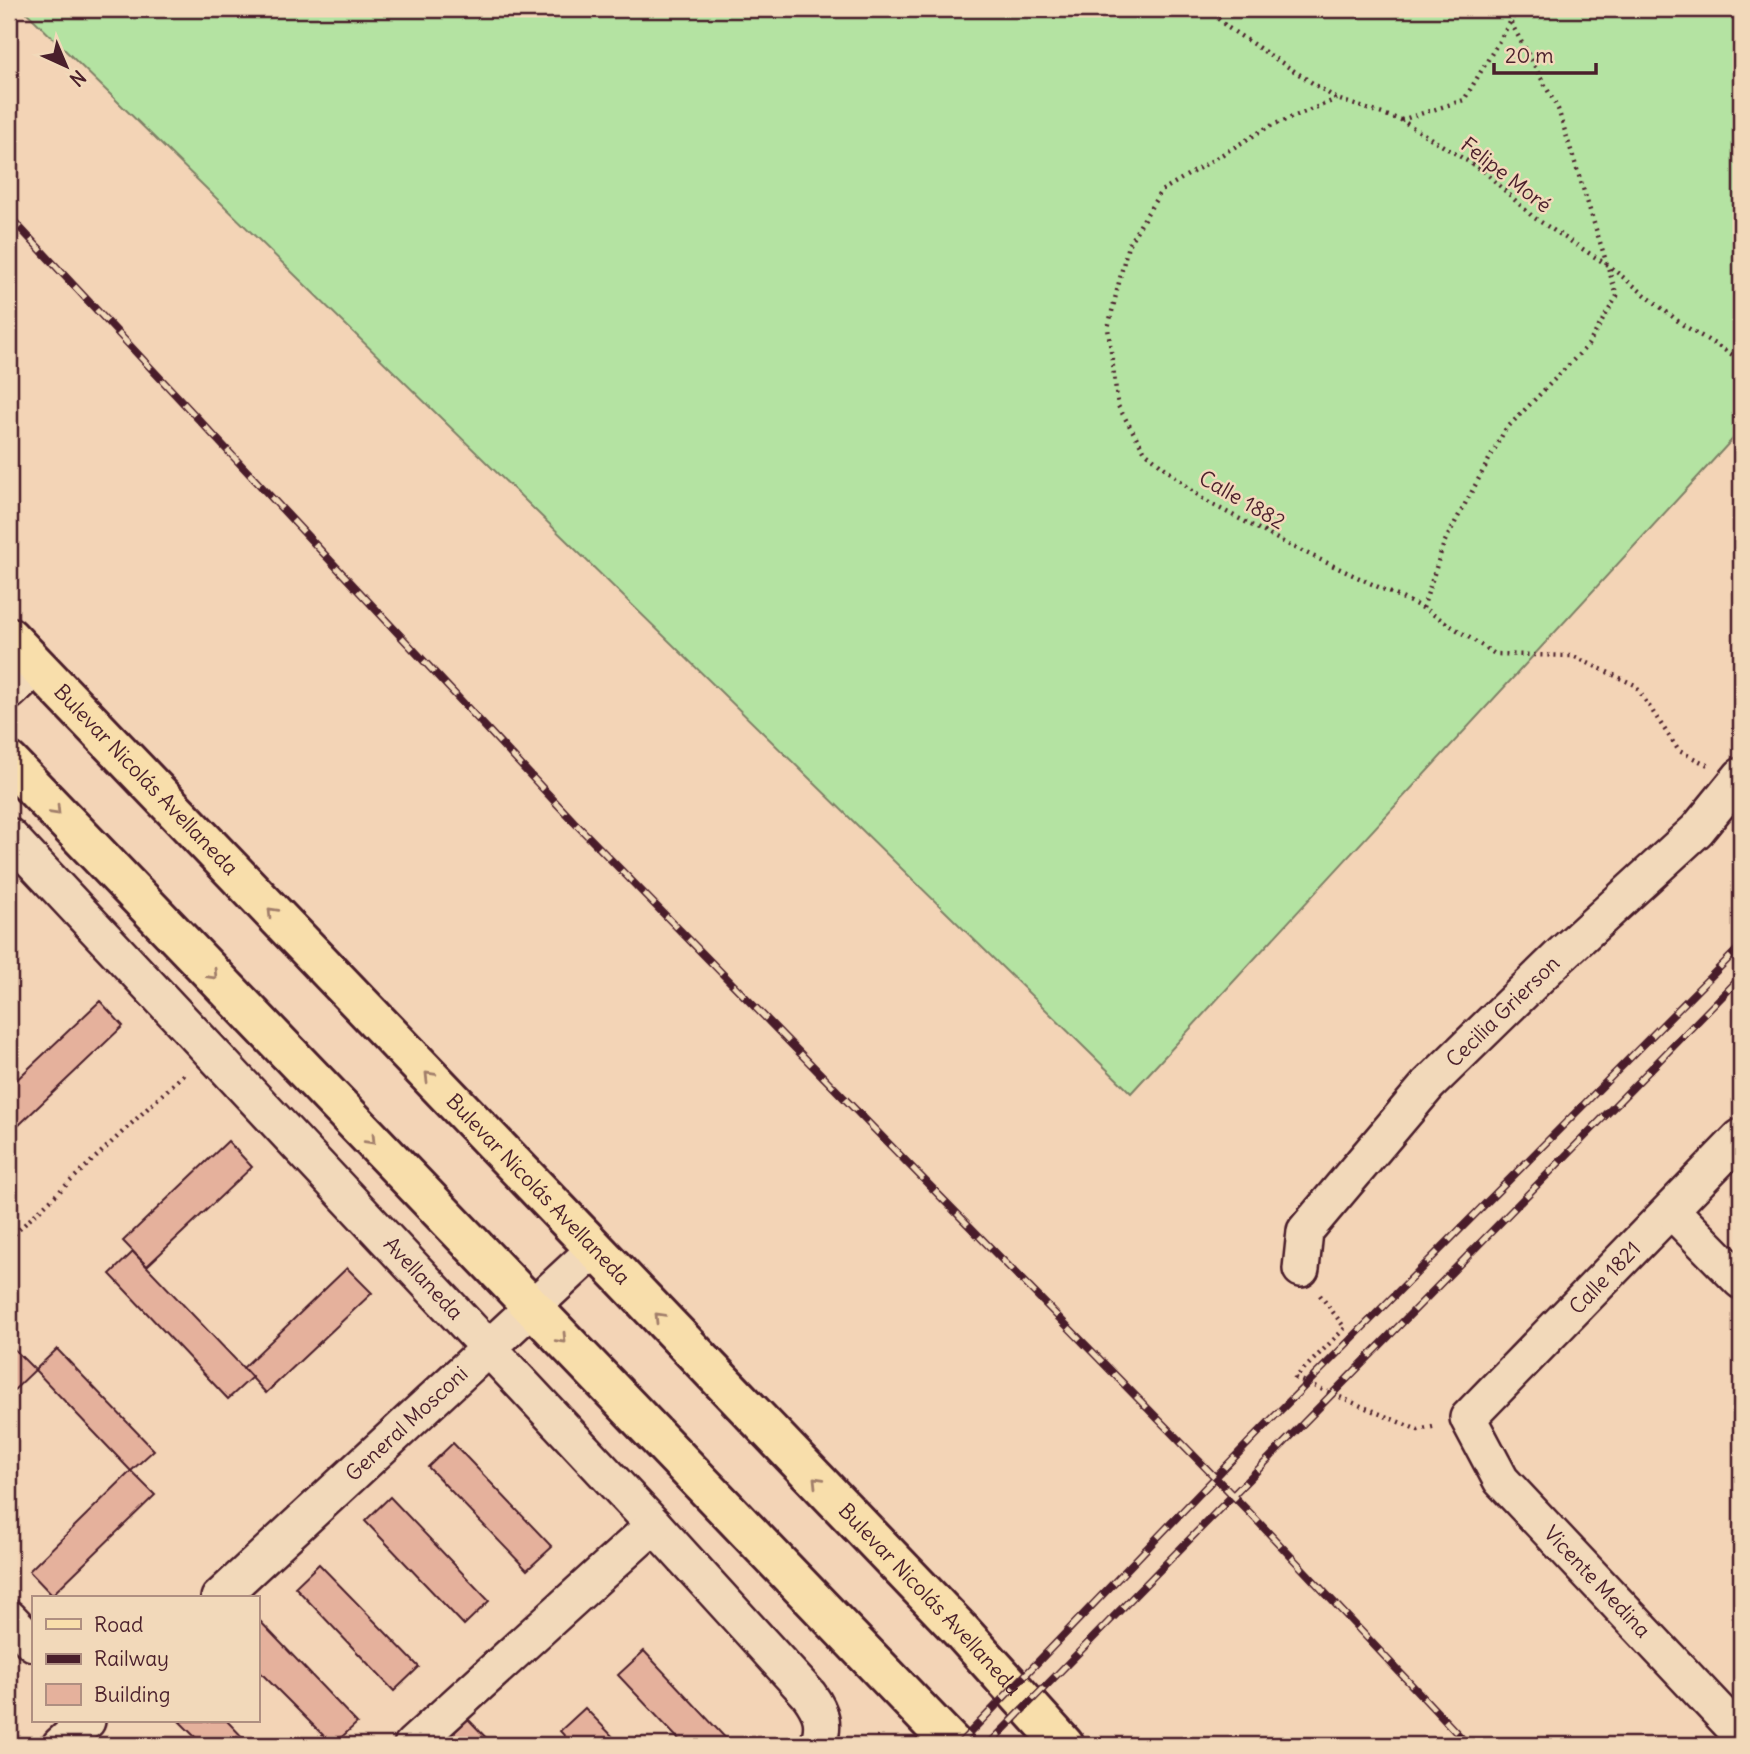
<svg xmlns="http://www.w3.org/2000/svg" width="1750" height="1754" viewBox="0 0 1750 1754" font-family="Delius,sans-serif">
<rect width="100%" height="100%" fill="#f3d4b6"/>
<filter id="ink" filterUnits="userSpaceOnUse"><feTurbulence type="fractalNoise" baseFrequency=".0143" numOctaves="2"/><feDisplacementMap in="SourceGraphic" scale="14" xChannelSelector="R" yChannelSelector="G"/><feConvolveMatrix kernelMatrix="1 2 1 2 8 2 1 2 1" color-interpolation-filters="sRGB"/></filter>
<g filter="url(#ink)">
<path fill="#b4e3a2" stroke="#7f8166" stroke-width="2" d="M23,9H1741V430L1131,1093Z"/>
<path fill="#e5b19c" stroke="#4a1f2b" stroke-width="2" d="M100,1001L123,1026L19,1125L9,1114V1087Z
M228,1141L252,1167L147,1266L123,1241Z
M133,1252L252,1377L228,1399L110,1274Z
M347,1268L372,1293L266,1393L243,1368Z
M10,1345L35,1370L9,1395V1346Z
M57,1349L154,1450L131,1471L35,1370Z
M453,1443L552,1547L527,1570L428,1467Z
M131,1471L155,1495L52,1595L29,1571Z
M390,1497L489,1601L464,1625L365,1521Z
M319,1564L419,1667L394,1691L295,1587Z
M258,1619L357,1723L333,1745L257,1669Z
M644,1651L732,1745H684L618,1675Z
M585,1708L621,1745H573L560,1731Z
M468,1719L493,1745L443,1743Z
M179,1721H227L250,1745H203Z"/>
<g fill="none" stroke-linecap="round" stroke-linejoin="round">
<defs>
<g id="minor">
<path d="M9,692L37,666"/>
<path id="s1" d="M9,836L654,1525L809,1695C822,1713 825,1724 818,1745"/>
<path id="s2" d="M1741,1137L1468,1418L1501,1480L1741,1735"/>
<path d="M1671,1210L1741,1281"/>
<path id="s3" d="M1301,1269L1305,1231L1428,1085L1561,955L1697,830L1741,776"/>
<path id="s4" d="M219,1598L594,1250"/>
<path d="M9,1618L33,1643"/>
<path d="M60,1745L87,1721"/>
<path d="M412,1745L654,1525"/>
</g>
<g id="major">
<path id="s5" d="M9,637L962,1632L1064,1745"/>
<path d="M9,762L953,1745"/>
</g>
</defs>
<use href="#minor" stroke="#4a1f2b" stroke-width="40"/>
<use href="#major" stroke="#4a1f2b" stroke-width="44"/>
<path stroke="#4a1f2b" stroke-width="4.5" stroke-dasharray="2 5" stroke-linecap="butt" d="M1208,9L1227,27L1337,99L1401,120L1485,172L1533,217L1609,266L1683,325L1741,360
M1337,99L1268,127L1161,191L1128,245L1108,328L1118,406L1145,452L1204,500L1287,544L1423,608L1495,654L1573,656L1635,685L1679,751L1708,765
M1401,120L1464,100L1518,9
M1423,608L1444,543L1505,430L1588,345L1617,296L1558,109L1510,21
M9,1239L184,1074
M1320,1295L1345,1328L1295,1378L1418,1430L1437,1426"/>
<use href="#minor" stroke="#f2d9ba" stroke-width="35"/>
<use href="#major" stroke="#f8deab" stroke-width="38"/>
<defs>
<path id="rail" d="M9,216L574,822L1250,1513L1468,1745
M958,1745L1254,1437L1741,946
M988,1745L1741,977"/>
</defs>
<use href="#rail" stroke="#4a1f2b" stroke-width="8"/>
<use href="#rail" stroke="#f2d9ba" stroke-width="5" stroke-dasharray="16" stroke-linecap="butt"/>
</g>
<defs><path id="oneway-chevron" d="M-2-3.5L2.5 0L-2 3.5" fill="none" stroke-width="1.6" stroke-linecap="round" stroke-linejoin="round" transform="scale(1.75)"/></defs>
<g stroke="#a17e6b">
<use href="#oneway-chevron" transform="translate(56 811) rotate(46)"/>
<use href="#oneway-chevron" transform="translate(272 912) rotate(-134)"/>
<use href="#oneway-chevron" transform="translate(213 975) rotate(46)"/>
<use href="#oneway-chevron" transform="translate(429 1076) rotate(-134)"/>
<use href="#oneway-chevron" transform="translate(371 1140) rotate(46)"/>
<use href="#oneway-chevron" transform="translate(659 1317) rotate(-134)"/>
<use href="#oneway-chevron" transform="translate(562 1339) rotate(46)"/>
<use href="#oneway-chevron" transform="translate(817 1481) rotate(-134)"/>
</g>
</g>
<g text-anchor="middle" stroke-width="5" stroke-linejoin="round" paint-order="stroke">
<g font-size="21" fill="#4a1f2b" stroke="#f2d9ba">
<text transform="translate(1506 175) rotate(38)" y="7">Felipe Moré</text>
<text transform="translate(1242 500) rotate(30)" y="7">Calle 1882</text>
<text dy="7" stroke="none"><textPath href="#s5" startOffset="198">Bulevar Nicolás Avellaneda</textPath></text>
<text dy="7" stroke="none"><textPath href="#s3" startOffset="334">Cecilia Grierson</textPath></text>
<text dy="7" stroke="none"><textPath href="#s5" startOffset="765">Bulevar Nicolás Avellaneda</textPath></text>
<text dy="7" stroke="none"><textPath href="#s1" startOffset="606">Avellaneda</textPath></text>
<text transform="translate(1605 1278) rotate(-46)" y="7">Calle 1821</text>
<text dy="7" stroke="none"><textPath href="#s4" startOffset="256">General Mosconi</textPath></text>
<text dy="7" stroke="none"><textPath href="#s2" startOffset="602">Vicente Medina</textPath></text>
<text dy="7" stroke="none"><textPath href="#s5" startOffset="1332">Bulevar Nicolás Avellaneda</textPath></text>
</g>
</g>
<rect width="1750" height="1754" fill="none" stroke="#f2d9ba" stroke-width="35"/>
<rect x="18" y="18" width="1715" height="1719" fill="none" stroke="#4a1f2b" stroke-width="2.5" filter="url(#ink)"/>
<rect x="32" y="1596" width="228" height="126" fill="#f2d9ba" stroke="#af8f81" stroke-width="2"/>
<rect x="46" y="1619" width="35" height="10" fill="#f8deab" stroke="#af8f81" stroke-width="2"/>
<text x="94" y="1632" font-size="21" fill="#4a1f2b">Road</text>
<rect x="46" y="1654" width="35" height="10" fill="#4a1f2b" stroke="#af8f81" stroke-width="2"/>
<text x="94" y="1666" font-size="21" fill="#4a1f2b">Railway</text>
<rect x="46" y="1684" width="35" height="21" fill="#e5b19c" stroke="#af8f81" stroke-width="2"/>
<text x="94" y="1702" font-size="21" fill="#4a1f2b">Building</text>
<g transform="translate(66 66) rotate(136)" stroke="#f2d9ba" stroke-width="5" paint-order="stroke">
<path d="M0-5L12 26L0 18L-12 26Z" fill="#4a1f2b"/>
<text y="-10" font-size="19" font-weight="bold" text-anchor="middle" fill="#4a1f2b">N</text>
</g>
<path d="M1494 63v10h102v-10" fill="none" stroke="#4a1f2b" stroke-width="3.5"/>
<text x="1505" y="63" font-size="21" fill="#4a1f2b" stroke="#f2d9ba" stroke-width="5" paint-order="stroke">20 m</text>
</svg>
